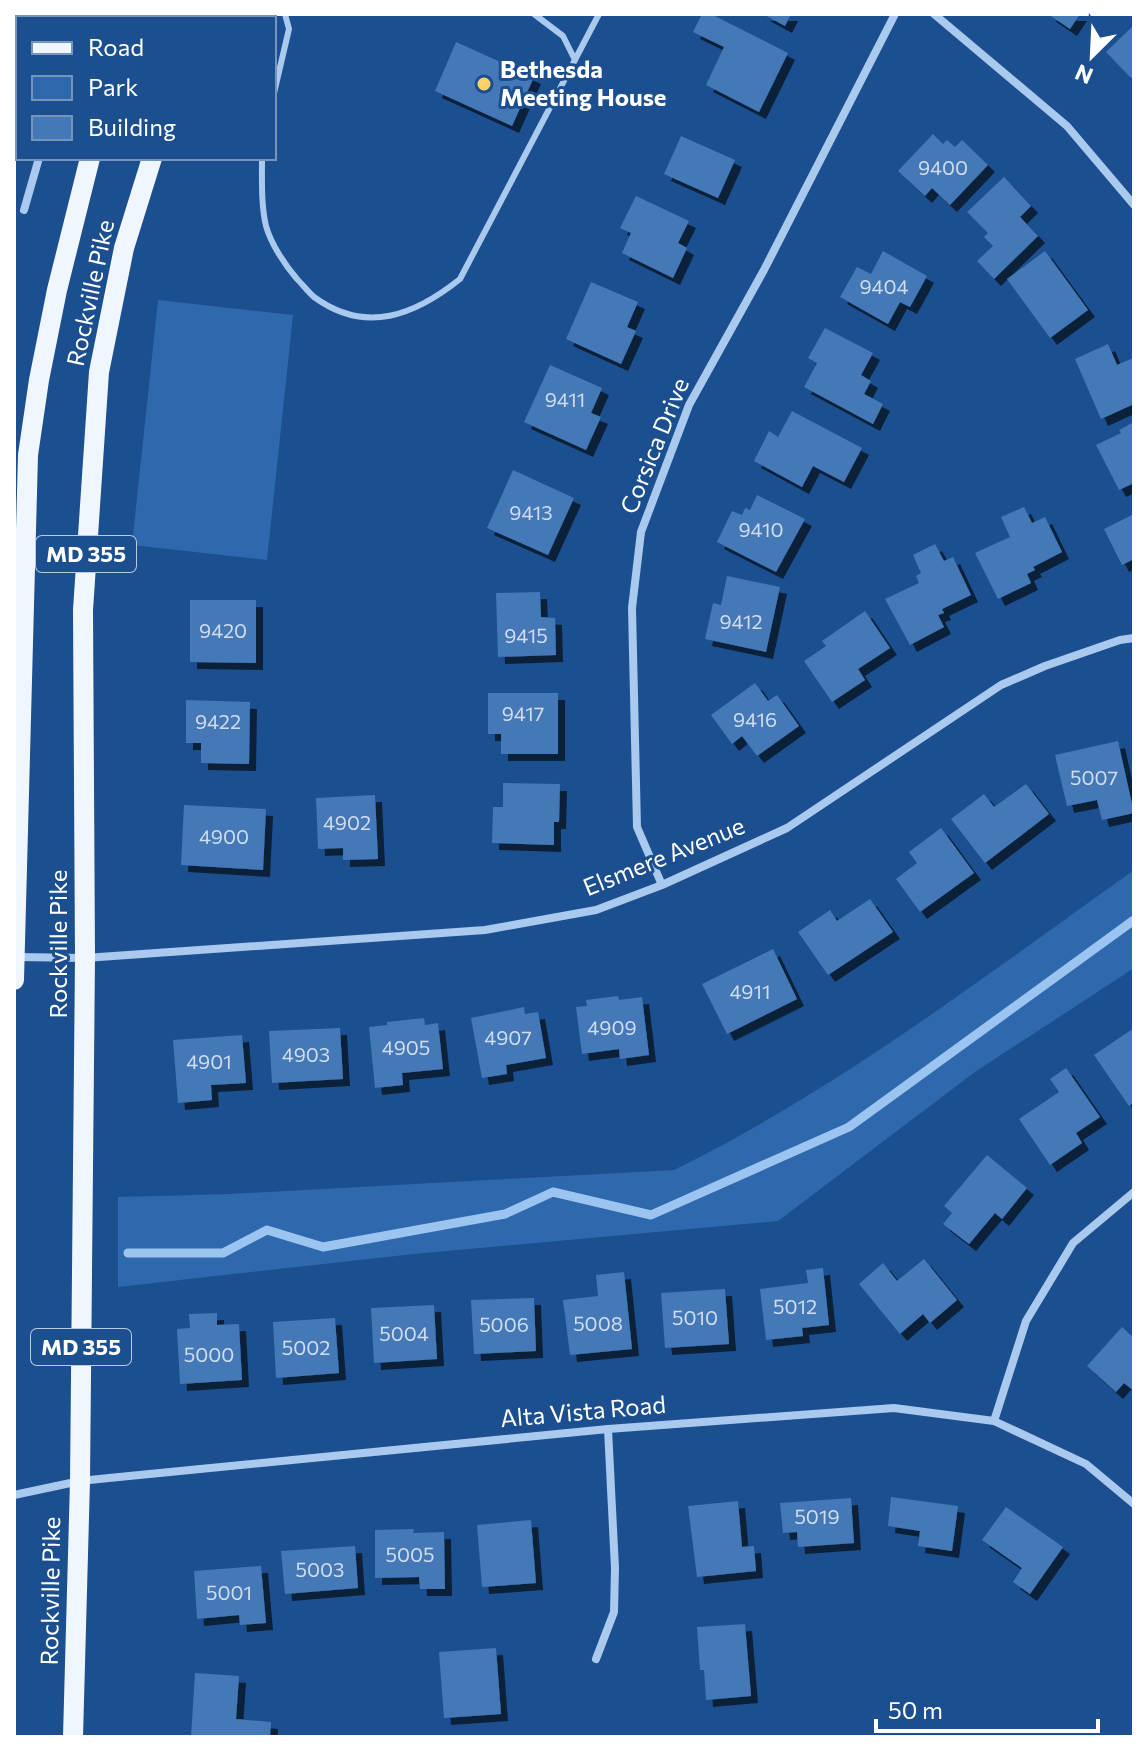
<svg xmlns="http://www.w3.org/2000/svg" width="1148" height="1751" viewBox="0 0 1148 1751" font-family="Commissioner,sans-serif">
<defs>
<filter id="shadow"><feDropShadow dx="7" dy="7" stdDeviation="0" flood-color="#0009"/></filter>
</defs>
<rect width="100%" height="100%" fill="#1b4f8f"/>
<path fill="#2e69ad" d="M158,300L293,315L267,560L132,545Z
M1134,870V968L975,1072L778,1221L414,1254L118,1287V1197L230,1194L674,1170C838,1089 985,976 1134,870Z"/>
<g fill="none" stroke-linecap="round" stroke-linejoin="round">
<path stroke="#9cc4f0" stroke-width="9" d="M128,1253H223L267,1230L323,1247L505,1214L553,1192L651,1215L849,1127L1134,920"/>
</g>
<path fill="#4478b7" filter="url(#shadow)" d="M14,14H33L32,18H18V67L15,78Z
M702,14H711L788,53L759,112L706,85L724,47L693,32Z
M763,14H791L785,26Z
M1048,14H1080L1070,29Z
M1134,25V75L1131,78L1106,52Z
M456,42L534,77L512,126L435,91Z
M933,134L943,144L947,140L955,147L962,140L988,165L950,205L932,188L925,196L898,171Z
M681,136L735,160L718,198L664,174Z
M1004,177L1031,206L1020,217L1038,236L994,279L977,261L993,246L984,237L988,233L967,212Z
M636,196L689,221L678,243L687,248L673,278L622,253L631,233L620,228Z
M883,251L927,276L910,307L900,302L888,324L840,297L857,267L871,274Z
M1045,251L1088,310L1050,338L1007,279Z
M591,282L638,302L627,327L636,331L621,364L566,339Z
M825,328L873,353L861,375L871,381L864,394L883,404L873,424L804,387L817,363L808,358Z
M1108,344L1117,365L1133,358L1134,404L1101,419L1075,359Z
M550,365L602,388L591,413L601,417L586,450L524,422Z
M792,411L862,448L844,482L813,466L802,487L754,461L769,431L778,437Z
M1134,422V483L1119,490L1096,445L1121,433L1119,430Z
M513,470L574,498L548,555L487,528Z
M757,495L805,519L776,572L717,542L732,511L742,515L745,508L750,510Z
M1024,507L1032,523L1045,517L1062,552L1033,567L1035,570L1027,574L1031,583L998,599L975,553L1010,537L1001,517Z
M1134,514V559L1122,565L1104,529Z
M935,544L944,561L953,557L971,595L942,609L944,613L938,615L944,627L910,645L885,599L919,583L916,576L921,573L913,555Z
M727,576L780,587L766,652L705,639L713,603L721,605Z
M540,592L541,617L555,618L556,655L498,657L496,593Z
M190,600H256V663L190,662Z
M865,611L890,648L858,669L865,680L832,702L804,661L826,646L822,641Z
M755,683L768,701L777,695L799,726L757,756L742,736L732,744L711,715Z
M488,693H558V754H501V734H488Z
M186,700L250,702L249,764L201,763V743H186Z
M1118,741L1134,813L1102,820L1097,800L1067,806L1055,755Z
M503,783L560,784L559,822H554V845L492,843L493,807H503Z
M1026,784L1049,814L985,863L951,819L984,794L994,807Z
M375,795L378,859L343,860V848L318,849L316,798Z
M184,805L266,809L263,870L181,865Z
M941,828L974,873L920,912L896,879L917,863L909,852Z
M870,899L893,932L828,975L798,932L830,910L837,921Z
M773,949L797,999L727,1034L702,984Z
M618,996L619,1000L642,997L649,1055L620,1059L619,1049L582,1054L576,1007L587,1006L586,1000Z
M524,1007L525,1014L538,1012L546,1058L506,1065L507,1074L482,1078L471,1018Z
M424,1018L425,1025L438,1023L443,1069L402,1073L403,1085L375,1088L369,1027L387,1025V1022Z
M340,1028L343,1079L272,1083L269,1031Z
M1134,1028V1102L1129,1106L1094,1055Z
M242,1035L246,1083L211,1085L212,1100L178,1103L173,1040Z
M1066,1068L1100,1117L1076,1133L1082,1143L1050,1165L1019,1119L1059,1092L1050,1079Z
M987,1155L1027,1188L1002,1219L995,1213L969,1244L943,1224L952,1213L944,1206Z
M924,1259L957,1300L930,1323L923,1314L900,1334L859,1284L883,1263L897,1281Z
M823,1268L829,1325L802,1328L803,1336L766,1340L760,1289L808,1283L806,1270Z
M624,1272L632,1349L570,1355L563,1300L598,1296L596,1275Z
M725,1289L729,1344L665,1348L661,1293Z
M534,1298L536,1351L474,1354L471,1300Z
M434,1305L437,1359L374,1363L371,1308Z
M217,1313V1325L239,1324L242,1380L180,1384L177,1329L190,1328L189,1314Z
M335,1318L339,1373L276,1378L273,1322Z
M1122,1327L1134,1338V1391L1124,1383L1116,1392L1087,1366Z
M891,1497L958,1506L952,1551L918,1546L920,1531L888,1526Z
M851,1498L854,1543L798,1547L797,1532L783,1533L780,1503Z
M738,1501L742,1547L754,1546L756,1571L697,1577L688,1506Z
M1006,1507L1063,1547L1030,1594L1013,1582L1022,1568L982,1540Z
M531,1520L536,1583L482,1587L477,1525Z
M414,1529L413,1533L444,1532L445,1589H420L419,1577L375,1578V1530Z
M355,1546L358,1588L285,1594L281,1551Z
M261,1566L266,1623L240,1625L239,1615L197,1619L194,1571Z
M745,1624L751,1696L706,1700L704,1670H700L697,1627Z
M496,1648L501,1714L444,1718L439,1652Z
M195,1673L239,1676L236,1719L271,1722L270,1737H191Z"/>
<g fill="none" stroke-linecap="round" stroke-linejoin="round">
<path stroke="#a9c9ee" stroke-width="6" d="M534,14L563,36L575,60
M274,93L289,29L285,14
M262,158C262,180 261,205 266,226C271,244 285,265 297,279C303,285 308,292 314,297C366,335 415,315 460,279L599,14"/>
<path stroke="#a9c9ee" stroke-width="8" d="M934,14L1067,126L1134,205
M83,18L84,14
M24,210L39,158
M662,885L637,827L632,608L641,532L689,405L764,270L895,14
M15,957L85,958L485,930L596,910L662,885L787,828L1001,685L1045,666L1120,640L1134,638
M994,1421L1026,1321L1073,1243L1134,1192
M14,1495L80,1481L109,1478L608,1429L894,1408L994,1421L1086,1464L1134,1504
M596,1659L614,1612L615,1568L608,1429"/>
<path stroke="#f0f6ff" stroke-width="20" d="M139,18L140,14
M199,18L201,14
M14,980L28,455L39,380L57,290L90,158
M73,1737L80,1481L85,958L83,610L99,372L124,248L152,158"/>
</g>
<circle fill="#ffd166" stroke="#1b4f8f" stroke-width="3" cx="484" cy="84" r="8"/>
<g text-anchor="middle" stroke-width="6" stroke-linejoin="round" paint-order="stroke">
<g font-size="20" fill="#d0dded">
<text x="943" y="175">9400</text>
<text x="884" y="294">9404</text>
<text x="565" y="407">9411</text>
<text x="531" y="520">9413</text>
<text x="761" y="537">9410</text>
<text x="741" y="629">9412</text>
<text x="223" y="638">9420</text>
<text x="526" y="643">9415</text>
<text x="523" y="721">9417</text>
<text x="755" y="727">9416</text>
<text x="218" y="729">9422</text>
<text x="1094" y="785">5007</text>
<text x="347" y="830">4902</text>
<text x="224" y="844">4900</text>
<text x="750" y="999">4911</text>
<text x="612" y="1035">4909</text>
<text x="508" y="1045">4907</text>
<text x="406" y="1055">4905</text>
<text x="306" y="1062">4903</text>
<text x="209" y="1069">4901</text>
<text x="795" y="1314">5012</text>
<text x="695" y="1325">5010</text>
<text x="598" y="1331">5008</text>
<text x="504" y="1332">5006</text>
<text x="404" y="1341">5004</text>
<text x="306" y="1355">5002</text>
<text x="209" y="1362">5000</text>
<text x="817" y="1524">5019</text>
<text x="410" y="1562">5005</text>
<text x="320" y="1577">5003</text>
<text x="229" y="1600">5001</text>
</g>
<g fill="#1b4f8f" stroke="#bbcadd" stroke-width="2">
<rect x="36" y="536" width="100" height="36" rx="6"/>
<rect x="31" y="1329" width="100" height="36" rx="6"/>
</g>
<g font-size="22" font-weight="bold" fill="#fff">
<text x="86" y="562">MD 355</text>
<text x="81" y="1355">MD 355</text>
</g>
<g font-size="24" font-weight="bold" fill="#fff" stroke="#1b4f8f" text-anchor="start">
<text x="500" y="78">Bethesda<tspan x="500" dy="28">Meeting House</tspan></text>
</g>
<g font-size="24" fill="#fff" stroke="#1b4f8f">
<text transform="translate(91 293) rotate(-78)" y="8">Rockville Pike</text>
<text transform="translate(655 446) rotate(-68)" y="8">Corsica Drive</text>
<text transform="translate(664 857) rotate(-22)" y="8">Elsmere Avenue</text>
<text transform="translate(59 944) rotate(-90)" y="8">Rockville Pike</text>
<text transform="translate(583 1412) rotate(-5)" y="8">Alta Vista Road</text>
<text transform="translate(51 1591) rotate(-89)" y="8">Rockville Pike</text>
</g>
</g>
<rect width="1148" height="1751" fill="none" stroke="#ffffff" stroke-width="32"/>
<rect x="16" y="16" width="260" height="144" fill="#1b4f8f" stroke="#7695bc" stroke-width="2"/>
<rect x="32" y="42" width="40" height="12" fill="#f0f6ff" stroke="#7695bc" stroke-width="2"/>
<text x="88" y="56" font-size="24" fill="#ffffff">Road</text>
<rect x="32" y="76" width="40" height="24" fill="#2e69ad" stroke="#7695bc" stroke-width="2"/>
<text x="88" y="96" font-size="24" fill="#ffffff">Park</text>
<rect x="32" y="116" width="40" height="24" fill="#4478b7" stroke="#7695bc" stroke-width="2"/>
<text x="88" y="136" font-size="24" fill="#ffffff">Building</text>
<g transform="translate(1092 56) rotate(204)" stroke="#1b4f8f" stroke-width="6" paint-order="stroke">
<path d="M0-6L14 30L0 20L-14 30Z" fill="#ffffff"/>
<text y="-12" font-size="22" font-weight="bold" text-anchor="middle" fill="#ffffff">N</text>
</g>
<path d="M876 1719v12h222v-12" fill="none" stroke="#ffffff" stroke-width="4"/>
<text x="888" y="1719" font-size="24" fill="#ffffff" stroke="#1b4f8f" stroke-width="6" paint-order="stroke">50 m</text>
</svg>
